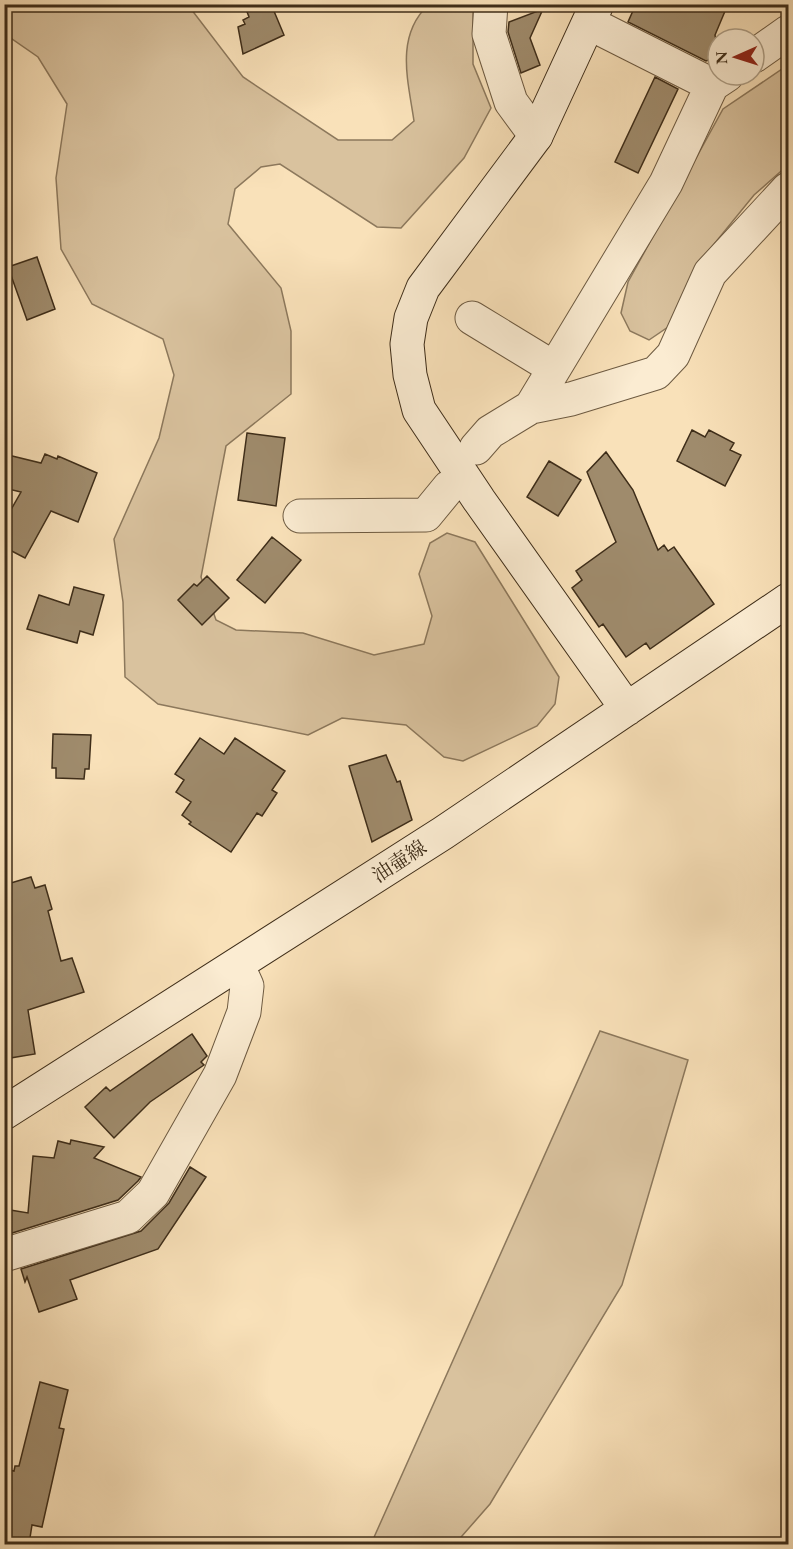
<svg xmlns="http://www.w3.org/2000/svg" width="793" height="1549" font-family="'EB Garamond','Noto Serif JP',serif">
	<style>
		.green { fill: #d9c29e; stroke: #8c785c; stroke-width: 1.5 }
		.building { fill: #9f8b6c; stroke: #3e2d19; stroke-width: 1.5 }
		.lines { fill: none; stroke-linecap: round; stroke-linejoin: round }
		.street-casing { stroke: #6d5a41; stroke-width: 35 }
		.secondary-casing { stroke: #3e2d19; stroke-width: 35 }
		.street { stroke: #fbecd2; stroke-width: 33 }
		.secondary { stroke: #fbecd2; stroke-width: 33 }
		.labels { text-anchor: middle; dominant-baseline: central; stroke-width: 4.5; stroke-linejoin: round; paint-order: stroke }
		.street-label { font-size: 20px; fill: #3e2d19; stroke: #fbecd2 }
	</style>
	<rect width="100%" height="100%" fill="#f9e1b9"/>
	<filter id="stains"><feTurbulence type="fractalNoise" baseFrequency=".00333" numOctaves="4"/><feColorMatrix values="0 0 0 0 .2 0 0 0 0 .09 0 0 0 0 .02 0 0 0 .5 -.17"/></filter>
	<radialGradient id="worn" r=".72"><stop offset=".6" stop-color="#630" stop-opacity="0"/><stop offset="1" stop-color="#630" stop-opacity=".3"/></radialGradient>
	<path class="green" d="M 4,5 L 188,5 L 243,77 L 338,140 L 392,140 L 414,121 C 408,80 395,37 428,5 L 473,5 L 473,64 L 491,108 L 464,158 L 401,228 L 377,227 L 280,164 L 261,167 L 235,189 L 228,224 L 281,288 L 291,331 L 291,394 L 226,446 L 201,577 L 216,620 L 236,630 L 303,633 L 374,655 L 424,644 L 432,616 L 419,574 L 430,543 L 447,533 L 475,542 L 559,677 L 555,704 L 537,726 L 463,761 L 444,757 L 406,725 L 342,718 L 308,735 L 158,704 L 125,677 L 123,602 L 114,539 L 159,438 L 174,375 L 163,339 L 92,304 L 61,249 L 56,178 L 67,104 L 38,57 L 5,34 Z
		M 788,65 L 788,165 L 754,195 L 697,265 L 668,327 L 649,340 L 630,331 L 621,313 L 628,282 L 723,109 Z
		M 600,1031 L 688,1060 L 622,1285 L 490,1504 L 455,1544 L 371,1544 Z"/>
	<path class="building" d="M 244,4 L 271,4 L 284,35 L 243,54 L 238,27 L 245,24 L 243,20 L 249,17 Z
		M 636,4 L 728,4 L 715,35 L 718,50 L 715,58 L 706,61 L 628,22 Z
		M 543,9 L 530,38 L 540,65 L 521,73 L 508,32 L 509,22 Z
		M 655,77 L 678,89 L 638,173 L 615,162 Z
		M 37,257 L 55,309 L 27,320 L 8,267 Z
		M 692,430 L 705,437 L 709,430 L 734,443 L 730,450 L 741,455 L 725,486 L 677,461 Z
		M 247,433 L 285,438 L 276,506 L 238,500 Z
		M 606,452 L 633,490 L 658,550 L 664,545 L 668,551 L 674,547 L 714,604 L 650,649 L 646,643 L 626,657 L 603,624 L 599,627 L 572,588 L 582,580 L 576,571 L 616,542 L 587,472 Z
		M 4,454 L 41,463 L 45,454 L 57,459 L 58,456 L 97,473 L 78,522 L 51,511 L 25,558 L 4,547 L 4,522 L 21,492 L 4,488 Z
		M 549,461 L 581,480 L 558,516 L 527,497 Z
		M 272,537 L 301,560 L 265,603 L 237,580 Z
		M 207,576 L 229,598 L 202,625 L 178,600 L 194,584 L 197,586 Z
		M 74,587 L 104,595 L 93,635 L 80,631 L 77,643 L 27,629 L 39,595 L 69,605 Z
		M 53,734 L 91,735 L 89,769 L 85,769 L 84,779 L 56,778 L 56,768 L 52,768 Z
		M 200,738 L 224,754 L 235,738 L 285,771 L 272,790 L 277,793 L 262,816 L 257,813 L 231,852 L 189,824 L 191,822 L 182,815 L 191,802 L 176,792 L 184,780 L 175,774 Z
		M 386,755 L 397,782 L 400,781 L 412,820 L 372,842 L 349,766 Z
		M 31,877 L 35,888 L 45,885 L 52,909 L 48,911 L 61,961 L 72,958 L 84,992 L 28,1010 L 35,1054 L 4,1059 L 4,956 L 9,956 L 4,942 L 4,885 Z
		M 192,1034 L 207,1056 L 201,1062 L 204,1065 L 150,1102 L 114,1138 L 85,1107 L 106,1087 L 110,1091 Z
		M 71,1140 L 104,1147 L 94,1158 L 141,1177 L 138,1181 L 118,1200 L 9,1234 L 4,1209 L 28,1213 L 33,1156 L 54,1158 L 58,1141 L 70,1144 Z
		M 190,1167 L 206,1177 L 158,1249 L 70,1280 L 77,1299 L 39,1312 L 27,1277 L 25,1282 L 21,1269 L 141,1231 L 169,1203 Z
		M 40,1382 L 68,1390 L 59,1428 L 64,1429 L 42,1527 L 32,1525 L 29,1544 L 4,1539 L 4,1469 L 14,1471 L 15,1466 L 19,1466 Z"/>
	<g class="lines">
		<defs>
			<path id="street" d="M 491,4 L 489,34 L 511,102 L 536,136
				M 589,23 L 712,85
				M 754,56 L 788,32
				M 472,318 L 554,368
				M 531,407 L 666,183 L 712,85 L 727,75
				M 476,448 L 490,432 L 531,407 L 571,399 L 656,373 L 673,355 L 710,273 L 788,189
				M 300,516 L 426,515 L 449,487
				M 4,1255 L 128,1217 L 153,1193 L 220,1075 L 244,1012 L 247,986 L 238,966"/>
			<path id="secondary" d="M 597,4 L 536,136 L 423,288 L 411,318 L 407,344 L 410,375 L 419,410 L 479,500 L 627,709
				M 4,1113 L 443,833 L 788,600"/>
		</defs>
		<use href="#street" class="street-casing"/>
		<use href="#secondary" class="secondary-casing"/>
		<use href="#street" class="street"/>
		<use href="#secondary" class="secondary"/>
	</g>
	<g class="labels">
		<g class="street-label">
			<text transform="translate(399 861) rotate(-33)">油壷線</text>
		</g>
	</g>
	<rect width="793" height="1549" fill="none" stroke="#f9e1b9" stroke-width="24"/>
	<rect x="6" y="6" width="781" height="1537" fill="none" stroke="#3e2d19" stroke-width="3"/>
	<rect x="12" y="12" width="769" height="1525" fill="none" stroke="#3e2d19" stroke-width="1.5"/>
	<g transform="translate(736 57) rotate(267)"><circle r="28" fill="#fbecd2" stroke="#afa088" stroke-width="1.5"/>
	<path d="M0-4.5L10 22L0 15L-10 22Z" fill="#8f2418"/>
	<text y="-9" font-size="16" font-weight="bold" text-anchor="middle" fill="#3e2d19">N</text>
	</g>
	<rect width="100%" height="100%" filter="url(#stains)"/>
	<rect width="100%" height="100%" fill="url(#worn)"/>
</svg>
